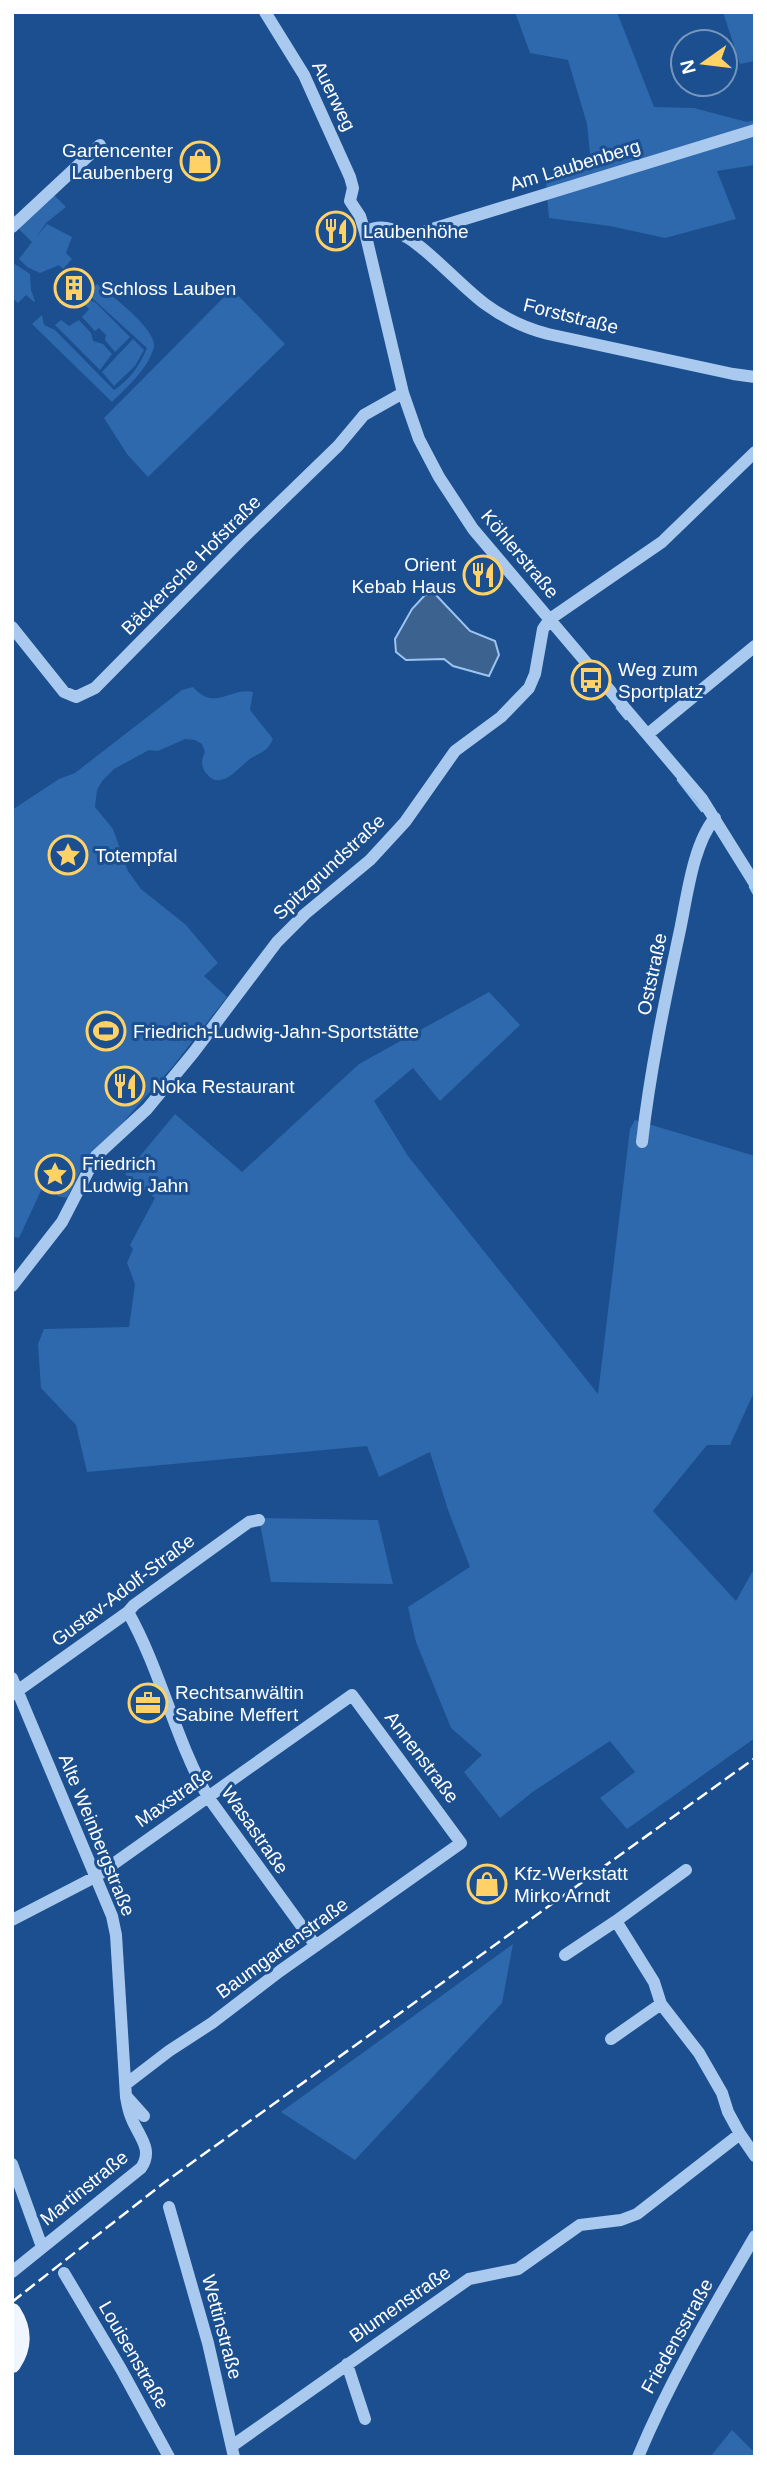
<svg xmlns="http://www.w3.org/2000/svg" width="767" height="2469" font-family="Arial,sans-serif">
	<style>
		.green { fill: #2e69ad }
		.water { fill: #3c6290; stroke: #9cc4f0; stroke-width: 2 }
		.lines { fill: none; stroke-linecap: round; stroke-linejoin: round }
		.stream { stroke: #9cc4f0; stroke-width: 2.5 }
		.minor { stroke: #a9c9ee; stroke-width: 12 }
		.major { stroke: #f0f6ff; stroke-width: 18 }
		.rail { stroke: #fff; stroke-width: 2.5; stroke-dasharray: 12 5; stroke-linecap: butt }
		.labels { text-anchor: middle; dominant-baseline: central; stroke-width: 6; stroke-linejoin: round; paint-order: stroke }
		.street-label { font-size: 19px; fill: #fff; stroke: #1b4f8f }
		.poi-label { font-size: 19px; fill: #fff; stroke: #1b4f8f; text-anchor: start }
	</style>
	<rect width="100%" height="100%" fill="#1b4f8f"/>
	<path class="green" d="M 515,12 L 617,12 L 654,107 L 694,108 L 747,122 L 755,120 L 755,165 L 717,171 L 736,219 L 665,238 L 610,226 L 549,218 L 546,183 L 591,163 L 587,124 L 568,60 L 530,53 Z
		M 723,12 L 755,12 L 755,61 L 740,64 Z
		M 52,193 L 66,207 L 46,223 L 35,239 L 47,224 L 72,237 L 66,253 L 72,259 L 63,269 L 59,265 L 40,273 L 27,267 L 19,259 L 32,242 L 17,227 Z
		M 15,264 L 30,274 L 31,290 L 35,301 L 34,302 L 26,295 L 18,303 L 15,300 L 12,302 L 12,267 Z
		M 83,284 L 89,291 L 97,284 C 110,294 156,329 154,346 C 150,367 126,388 112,402 L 32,324 L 42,315 L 44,325 L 55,330 L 114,390 C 130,380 140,365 147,348 L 92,298 L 90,292 L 83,302 L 79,300 L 80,298 L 75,292 Z
		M 232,289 L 285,344 L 148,477 L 127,454 L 104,418 Z
		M 90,300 L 96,303 L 130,337 L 115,352 L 105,340 L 106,335 L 99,328 L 95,331 L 82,317 L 89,309 L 85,305 Z
		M 61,320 L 69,326 L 79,320 L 91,333 L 93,341 L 103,344 L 112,354 L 100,370 L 55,325 Z
		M 133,339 L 144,350 L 135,366 L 114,386 L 102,372 Z
		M 193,687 C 215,712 230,687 253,692 L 250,710 L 273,739 C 268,750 263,752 253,757 C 240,764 222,794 206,773 C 201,767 201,760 205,752 L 202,744 L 195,740 L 185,739 L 158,751 L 149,750 L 114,769 L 102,781 L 97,790 L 95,807 L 113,829 L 128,871 L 141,889 L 186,925 L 218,963 L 204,976 L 227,997 L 173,1066 L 117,1129 L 88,1156 L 67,1198 L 57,1196 L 58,1191 L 44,1184 L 19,1238 L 15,1237 L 12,1240 L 12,810 L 59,779 L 75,773 L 182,690 Z
		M 489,992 L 520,1025 L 440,1101 L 413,1068 L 374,1101 L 408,1156 L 598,1394 L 630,1129 L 635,1120 L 755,1156 L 755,1390 L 730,1445 L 707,1445 L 653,1511 L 736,1601 L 755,1567 L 755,1738 L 627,1829 L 600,1798 L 635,1772 L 610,1741 L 534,1791 L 500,1818 L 464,1772 L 482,1755 L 451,1728 L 416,1642 L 408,1607 L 470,1567 L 448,1510 L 430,1452 L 379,1477 L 367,1446 L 87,1472 L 76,1425 L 41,1388 L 38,1344 L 44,1329 L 129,1327 L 135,1284 L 127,1263 L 133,1249 L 130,1245 L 155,1198 L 125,1174 L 175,1114 L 242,1172 L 359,1064 Z
		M 259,1518 L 378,1520 L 393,1584 L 271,1582 Z
		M 513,1944 L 502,2003 L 355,2160 L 281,2112 Z
		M 732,2430 L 755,2453 L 755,2457 L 710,2457 Z"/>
	<path class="water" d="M 435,594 L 470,631 L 495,641 L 499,655 L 489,676 L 453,666 L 444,659 L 406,660 L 396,652 L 395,639 L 412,609 L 425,595 Z"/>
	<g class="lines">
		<path class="stream" d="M 617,708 L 626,719
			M 678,780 L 702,811
			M 750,887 L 755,896"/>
		<path class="minor" d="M 265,12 L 304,75 L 350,177 L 353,188 L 350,201 L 360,216 L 365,232 L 403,393 L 419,439 L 439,477 L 473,529 L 702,799 L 755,884
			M 12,227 L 100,145
			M 365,232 C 374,227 382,226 391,229 C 419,238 459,285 485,304 C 504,318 525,328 548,334 L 733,374 L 755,377
			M 406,237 L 755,130
			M 12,627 L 64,692 L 76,697 L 95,688 L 240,541 L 338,446 L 364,415 L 403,393
			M 648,734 L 755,646
			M 642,1142 C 650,1071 665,1000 680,930 C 687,897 693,844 715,818
			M 12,1286 L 62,1222 L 96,1156 L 147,1109 L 194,1052 L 277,942 L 305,914 L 370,860 L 405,822 L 455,751 L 501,717 L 529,688 L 535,674 L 543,629 L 550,619 L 662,542 L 755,452
			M 128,1612 C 161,1671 175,1739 208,1797 L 316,1946
			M 12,1678 L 112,1916 L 116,1935 L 126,2097 C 127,2102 128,2109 130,2114 C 136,2134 155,2148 141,2168 L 12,2272
			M 13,1694 L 128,1612 L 134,1605 L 249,1522 L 259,1520
			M 12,1920 L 95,1877 L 352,1695 L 461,1843 L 280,1971 L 212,2023 L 169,2051 L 126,2084
			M 565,1955 L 616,1921
			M 661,2004 L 699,2053 L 722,2093 L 728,2112 L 740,2134 L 755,2156
			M 611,2039 L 661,2004 L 654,1982 L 616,1921 L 686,1870
			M 127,2097 L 144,2116
			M 12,2164 L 42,2247
			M 169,2207 L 208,2343 L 234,2457
			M 64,2273 L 121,2369 L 169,2457
			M 347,2364 L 365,2419
			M 232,2446 L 469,2279 L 518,2269 L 580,2225 L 621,2220 L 637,2214 L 740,2134
			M 638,2457 C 670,2380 713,2308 755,2236"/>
		<path class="major" d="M 12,2312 C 23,2329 24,2346 12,2364"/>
		<path class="rail" d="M 12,2302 L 165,2182 L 755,1758"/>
	</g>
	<defs>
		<symbol id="shop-ring" viewBox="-11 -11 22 22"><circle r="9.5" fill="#1b4f8f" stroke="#ffd166" stroke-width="1.5"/><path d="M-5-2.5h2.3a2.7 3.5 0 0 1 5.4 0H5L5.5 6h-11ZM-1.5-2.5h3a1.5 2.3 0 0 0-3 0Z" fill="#ffd166"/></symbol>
		<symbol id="restaurant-ring" viewBox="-11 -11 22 22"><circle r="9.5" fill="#1b4f8f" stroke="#ffd166" stroke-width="1.5"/><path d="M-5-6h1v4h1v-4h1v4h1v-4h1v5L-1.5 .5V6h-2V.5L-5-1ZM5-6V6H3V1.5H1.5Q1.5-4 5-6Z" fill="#ffd166"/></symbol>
		<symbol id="building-ring" viewBox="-11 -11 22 22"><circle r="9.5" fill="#1b4f8f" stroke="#ffd166" stroke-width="1.5"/><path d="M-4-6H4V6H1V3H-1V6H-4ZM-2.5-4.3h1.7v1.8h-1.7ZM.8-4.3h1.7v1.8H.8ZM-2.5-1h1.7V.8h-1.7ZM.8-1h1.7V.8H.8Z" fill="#ffd166"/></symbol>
		<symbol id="bus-ring" viewBox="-11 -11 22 22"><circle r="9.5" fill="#1b4f8f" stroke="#ffd166" stroke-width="1.5"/><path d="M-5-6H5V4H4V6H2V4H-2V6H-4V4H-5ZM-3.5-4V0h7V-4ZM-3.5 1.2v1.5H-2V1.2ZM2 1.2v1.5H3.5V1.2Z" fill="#ffd166"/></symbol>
		<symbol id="sight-ring" viewBox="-11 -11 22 22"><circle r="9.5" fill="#1b4f8f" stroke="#ffd166" stroke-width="1.5"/><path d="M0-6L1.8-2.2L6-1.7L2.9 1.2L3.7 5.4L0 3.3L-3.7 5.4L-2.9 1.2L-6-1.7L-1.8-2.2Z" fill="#ffd166"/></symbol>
		<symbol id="stadium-ring" viewBox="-11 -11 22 22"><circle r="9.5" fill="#1b4f8f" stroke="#ffd166" stroke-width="1.5"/><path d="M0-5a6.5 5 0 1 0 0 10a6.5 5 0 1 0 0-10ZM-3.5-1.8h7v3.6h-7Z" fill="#ffd166"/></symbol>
		<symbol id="office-ring" viewBox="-11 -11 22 22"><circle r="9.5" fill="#1b4f8f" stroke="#ffd166" stroke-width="1.5"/><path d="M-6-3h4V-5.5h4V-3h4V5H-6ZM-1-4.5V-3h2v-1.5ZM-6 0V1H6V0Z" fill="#ffd166"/></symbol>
	</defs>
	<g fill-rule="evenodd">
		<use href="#shop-ring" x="178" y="139" width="44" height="44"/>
		<use href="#restaurant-ring" x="314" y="209" width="44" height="44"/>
		<use href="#building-ring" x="52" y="266" width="44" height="44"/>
		<use href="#restaurant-ring" x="461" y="553" width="44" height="44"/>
		<use href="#bus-ring" x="569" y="658" width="44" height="44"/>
		<use href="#sight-ring" x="46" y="833" width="44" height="44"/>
		<use href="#stadium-ring" x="84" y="1009" width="44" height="44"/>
		<use href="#restaurant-ring" x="103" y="1064" width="44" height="44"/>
		<use href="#sight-ring" x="33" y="1152" width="44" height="44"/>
		<use href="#office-ring" x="126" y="1681" width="44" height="44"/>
		<use href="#shop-ring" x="465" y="1862" width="44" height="44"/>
	</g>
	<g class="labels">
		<g class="street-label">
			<text transform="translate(334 96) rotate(64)">Auerweg</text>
			<text transform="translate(575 165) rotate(-17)">Am Laubenberg</text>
			<text transform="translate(571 316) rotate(14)">Forststraße</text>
			<text transform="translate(520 554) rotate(50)">Köhlerstraße</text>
			<text transform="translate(191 565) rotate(-45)">Bäckersche Hofstraße</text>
			<text transform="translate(329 867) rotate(-43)">Spitzgrundstraße</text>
			<text transform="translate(652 974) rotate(-78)">Oststraße</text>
			<text transform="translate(123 1590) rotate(-37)">Gustav-Adolf-Straße</text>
			<text transform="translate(422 1757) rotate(53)">Annenstraße</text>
			<text transform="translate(174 1797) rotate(-35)">Maxstraße</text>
			<text transform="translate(255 1830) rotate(55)">Wasastraße</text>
			<text transform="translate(97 1835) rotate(68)">Alte Weinbergstraße</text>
			<text transform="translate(282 1948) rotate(-36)">Baumgartenstraße</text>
			<text transform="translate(84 2188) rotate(-39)">Martinstraße</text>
			<text transform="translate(400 2304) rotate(-35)">Blumenstraße</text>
			<text transform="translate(222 2327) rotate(75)">Wettinstraße</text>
			<text transform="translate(677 2336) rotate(-61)">Friedensstraße</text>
			<text transform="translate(134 2355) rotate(60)">Louisenstraße</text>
		</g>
		<g class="poi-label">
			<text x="173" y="150" text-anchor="end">Gartencenter<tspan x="173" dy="22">Laubenberg</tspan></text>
			<text x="363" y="231">Laubenhöhe</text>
			<text x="101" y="288">Schloss Lauben</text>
			<text x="456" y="564" text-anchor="end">Orient<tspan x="456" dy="22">Kebab Haus</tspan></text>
			<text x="618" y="669">Weg zum<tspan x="618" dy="22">Sportplatz</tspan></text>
			<text x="95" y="855">Totempfal</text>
			<text x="133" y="1031">Friedrich-Ludwig-Jahn-Sportstätte</text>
			<text x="152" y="1086">Noka Restaurant</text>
			<text x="82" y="1163">Friedrich<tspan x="82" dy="22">Ludwig Jahn</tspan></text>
			<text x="175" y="1692">Rechtsanwältin<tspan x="175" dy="22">Sabine Meffert</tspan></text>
			<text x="514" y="1873">Kfz-Werkstatt<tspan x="514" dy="22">Mirko Arndt</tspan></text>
		</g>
	</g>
	<rect width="767" height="2469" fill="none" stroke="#ffffff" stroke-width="28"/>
	<g transform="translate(704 63) rotate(256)"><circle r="33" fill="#1b4f8f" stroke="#7695bc" stroke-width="2"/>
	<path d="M0-5L12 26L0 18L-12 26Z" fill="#ffd166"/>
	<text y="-10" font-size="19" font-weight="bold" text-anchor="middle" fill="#ffffff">N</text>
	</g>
</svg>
